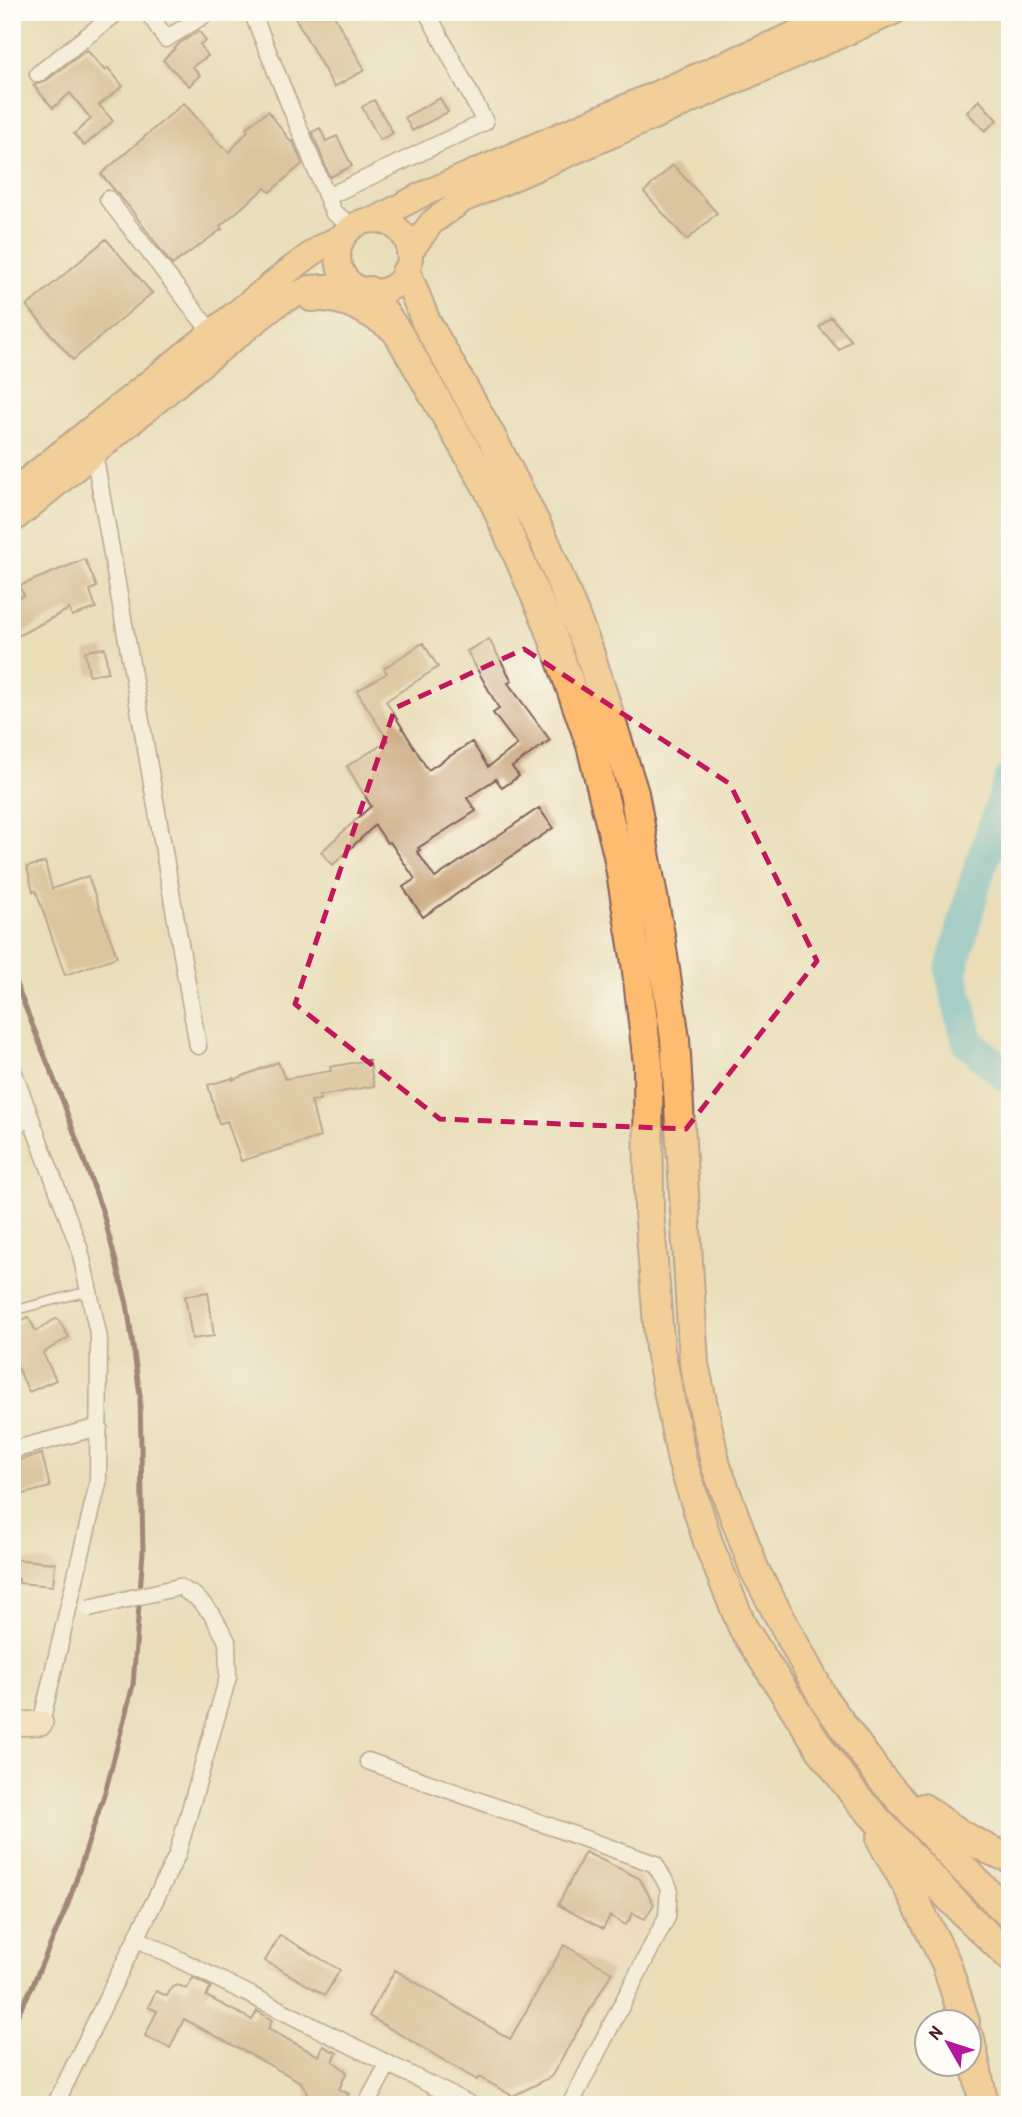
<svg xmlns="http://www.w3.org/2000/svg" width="1022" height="2117" font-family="'Patrick Hand',sans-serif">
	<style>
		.built { fill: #f3d4bf }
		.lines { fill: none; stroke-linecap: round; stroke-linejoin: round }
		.river { stroke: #56b9d4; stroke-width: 33 }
		.building { fill: #caa67c }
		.lane-casing { stroke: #82625d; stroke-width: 11 }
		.street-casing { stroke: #82625d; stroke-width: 19 }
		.secondary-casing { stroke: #82625d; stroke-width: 26 }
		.primary-casing { stroke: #82625d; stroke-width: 28 }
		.highway-casing { stroke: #82625d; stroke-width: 32 }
		.lane { stroke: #fff; stroke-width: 8 }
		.street { stroke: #fff; stroke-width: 16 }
		.secondary { stroke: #fee4c6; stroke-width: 23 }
		.primary { stroke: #fdbc70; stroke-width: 24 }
		.highway { stroke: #fdbc70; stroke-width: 28 }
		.rail { stroke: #4a1f2b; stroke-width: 5 }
		.street-bridge-casing { stroke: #82625d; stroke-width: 19; stroke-linecap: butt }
		.street-bridge { stroke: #fff; stroke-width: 16 }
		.marked { fill: none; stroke: #c2185b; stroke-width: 5; stroke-dasharray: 14 9; stroke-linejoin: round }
	</style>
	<rect width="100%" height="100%" fill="#fdfcf7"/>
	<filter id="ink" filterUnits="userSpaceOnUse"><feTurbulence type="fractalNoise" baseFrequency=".0143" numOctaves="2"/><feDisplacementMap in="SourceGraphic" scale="14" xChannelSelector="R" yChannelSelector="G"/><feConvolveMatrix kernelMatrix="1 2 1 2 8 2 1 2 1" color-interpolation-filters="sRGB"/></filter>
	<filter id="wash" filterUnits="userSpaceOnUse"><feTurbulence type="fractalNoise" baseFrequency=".00686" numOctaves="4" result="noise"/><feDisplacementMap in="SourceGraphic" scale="28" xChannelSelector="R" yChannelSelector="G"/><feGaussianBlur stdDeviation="1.57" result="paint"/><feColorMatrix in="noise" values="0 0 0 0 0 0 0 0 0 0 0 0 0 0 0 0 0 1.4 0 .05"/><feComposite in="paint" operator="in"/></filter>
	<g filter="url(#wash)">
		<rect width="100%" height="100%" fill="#eadeb9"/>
		<path class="built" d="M 356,1768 L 647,1875 L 652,1914 L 555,2081 L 513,2096 L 337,1995 L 331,2004 L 259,1965 Z"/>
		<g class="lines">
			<path class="river" d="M 1010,780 L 977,876 L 951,971 L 968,1042 L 1010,1079"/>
		</g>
		<g id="blocks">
			<path class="building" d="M 292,12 L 332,12 L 365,70 L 334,87 Z
				M 199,31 L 206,41 L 200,44 L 208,56 L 192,67 L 200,75 L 189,86 L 163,60 L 180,43 Z
				M 87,50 L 105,71 L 108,68 L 123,86 L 99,105 L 113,121 L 84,146 L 74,134 L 91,119 L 70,93 L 53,108 L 33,85 L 44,82 Z
				M 440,98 L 448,112 L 412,131 L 405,117 Z
				M 374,100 L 393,133 L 380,140 L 362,107 Z
				M 979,100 L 997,120 L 985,131 L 967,112 Z
				M 184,103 L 222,147 L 223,146 L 229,153 L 248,131 L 246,128 L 268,111 L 291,142 L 293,141 L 302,164 L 270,192 L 265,188 L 220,226 L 222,229 L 172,265 L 130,208 L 101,174 Z
				M 320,128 L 326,141 L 337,136 L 352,166 L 330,177 L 312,132 Z
				M 673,165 L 717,213 L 687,240 L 644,192 Z
				M 106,239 L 152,293 L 73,360 L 27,306 Z
				M 831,317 L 851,340 L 839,350 L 819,327 Z
				M 85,559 L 97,587 L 90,590 L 96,608 L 72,616 L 69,609 L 12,639 L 12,601 L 24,595 L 19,586 Z
				M 489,639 L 512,681 L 508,683 L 550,740 L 512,767 L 519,776 L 502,788 L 496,779 L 467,798 L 476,811 L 418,848 L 420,850 L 417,851 L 435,878 L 539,808 L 553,828 L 423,917 L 403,887 L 415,879 L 390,842 L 387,843 L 375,825 L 333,865 L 321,852 L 371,806 L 347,766 L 388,741 L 357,691 L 387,673 L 384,668 L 423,643 L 438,667 L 386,701 L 428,770 L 472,742 L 488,767 L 517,745 L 493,713 L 499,709 L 467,651 Z
				M 105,648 L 108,672 L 89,675 L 85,651 Z
				M 45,862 L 52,889 L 88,876 L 117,957 L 65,975 L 36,891 L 33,892 L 27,867 Z
				M 369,1060 L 374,1086 L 319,1096 L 320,1100 L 311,1101 L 320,1137 L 241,1161 L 227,1121 L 219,1124 L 208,1085 L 233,1078 L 233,1080 L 278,1062 L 285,1079 L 331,1071 L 330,1067 Z
				M 208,1292 L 214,1336 L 192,1339 L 185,1296 Z
				M 28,1317 L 36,1331 L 57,1318 L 69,1337 L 43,1353 L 56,1380 L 29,1392 L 18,1368 L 12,1372 L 12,1327 Z
				M 42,1454 L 50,1487 L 12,1497 L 12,1462 Z
				M 12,1559 L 55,1563 L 53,1586 L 19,1583 L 19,1579 L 12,1580 Z
				M 585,1852 L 639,1878 L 654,1904 L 645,1919 L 633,1913 L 626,1925 L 610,1916 L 603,1929 L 558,1905 Z
				M 280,1935 L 340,1970 L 325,1995 L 265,1961 Z
				M 564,1945 L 612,1972 L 551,2077 L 513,2096 L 479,2077 L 477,2080 L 369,2016 L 395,1970 L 510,2039 Z
				M 193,1978 L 211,1987 L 206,1996 L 252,2020 L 257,2011 L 272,2020 L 268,2029 L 319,2056 L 323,2046 L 337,2053 L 333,2061 L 347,2072 L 339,2089 L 349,2094 L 343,2105 L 301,2105 L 307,2093 L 301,2082 L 184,2019 L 170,2048 L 145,2036 L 157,2011 L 148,2007 L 156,1991 L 167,1996 L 172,1987 L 178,1985 L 187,1989 Z"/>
		</g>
	</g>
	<g filter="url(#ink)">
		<use href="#blocks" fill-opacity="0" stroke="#82625d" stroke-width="2"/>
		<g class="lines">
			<defs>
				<path id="lane" d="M 12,1134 L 31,1120
					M 12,1311 L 89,1291"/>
				<path id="street" d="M 148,12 L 166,39 L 209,12
					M 252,12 L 333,212 L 353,227
					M 38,74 L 118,12
					M 327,197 L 485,122 L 427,12
					M 108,199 L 211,332
					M 94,452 L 198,1046
					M 12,1068 L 80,1250 L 99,1338 L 98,1483 L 41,1723
					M 12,1450 L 99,1427
					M 368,1761 L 655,1864 L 669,1888 L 667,1917 L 570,2105
					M 138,1939 L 471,2105
					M 55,2105 L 177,1855 L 228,1677 L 227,1641 L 212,1614 L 196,1597 L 179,1587
					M 366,2105 L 388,2064"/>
				<path id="secondary" d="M 12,1724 L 41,1723"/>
				<path id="primary" d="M 374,220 L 421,195 L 846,12
					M338 256a36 36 0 1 1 72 0a36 36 0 1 1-72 0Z
					M 409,253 L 432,222 L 463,200 L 894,12
					M 311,299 C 344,297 367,312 393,330
					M 12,492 L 291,269 L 321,247 L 345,235
					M 12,521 L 193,371 L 279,303 L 310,288 L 352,285"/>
				<path id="highway" d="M 406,272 L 426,322 L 492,438 L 545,542 L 589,651 L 634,793 L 660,935 L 675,1039 L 694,1364 L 716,1466 L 755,1571 L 825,1701 L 881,1778 L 959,1864 L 1010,1915
					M 369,291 L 399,335 L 489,490 L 548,624 L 591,745 L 618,855 L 636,963 L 648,1064 L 649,1210 L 660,1350 L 682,1461 L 710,1548 L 743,1628 L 822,1751 L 857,1798 L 964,1913 L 1010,1957
					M 923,1808 C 949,1827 979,1848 1010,1858
					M 881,1840 L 913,1896 L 946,1963 L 965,2022
					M 970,2039 L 984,2105"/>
			</defs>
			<use href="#lane" class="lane-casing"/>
			<use href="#street" class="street-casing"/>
			<use href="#secondary" class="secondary-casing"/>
			<use href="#primary" class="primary-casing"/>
			<use href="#highway" class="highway-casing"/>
			<use href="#lane" class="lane"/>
			<use href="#street" class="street"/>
			<use href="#secondary" class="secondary"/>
			<use href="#primary" class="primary"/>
			<use href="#highway" class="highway"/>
			<path class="rail" d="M 12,974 L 62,1099 L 103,1213 L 127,1304 L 140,1395 L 143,1552 L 133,1685 L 106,1789 L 68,1904 L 30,1991 L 12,2025"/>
			<defs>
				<path id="street-bridge" d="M 89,1608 L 179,1587"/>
			</defs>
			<use href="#street-bridge" class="street-bridge-casing"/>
			<use href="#street-bridge" class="street-bridge"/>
		</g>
	</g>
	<path d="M0 0H1022V2117H0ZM 524,649 L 730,784 L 817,961 L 686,1129 L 440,1119 L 295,1004 L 395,708 Z" fill="#eadeb9" fill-opacity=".55" fill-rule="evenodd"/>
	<path class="marked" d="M 524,649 L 730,784 L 817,961 L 686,1129 L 440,1119 L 295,1004 L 395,708 Z"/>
	<rect width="1022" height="2117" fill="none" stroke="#fdfcf7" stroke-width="42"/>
	<g transform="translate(948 2043) rotate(309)"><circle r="33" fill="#fdfcf7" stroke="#b5a4a5" stroke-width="2"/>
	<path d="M0-5L12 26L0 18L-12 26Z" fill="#b5179e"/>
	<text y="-10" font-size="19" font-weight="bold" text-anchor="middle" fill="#4a1f2b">N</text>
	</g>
</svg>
